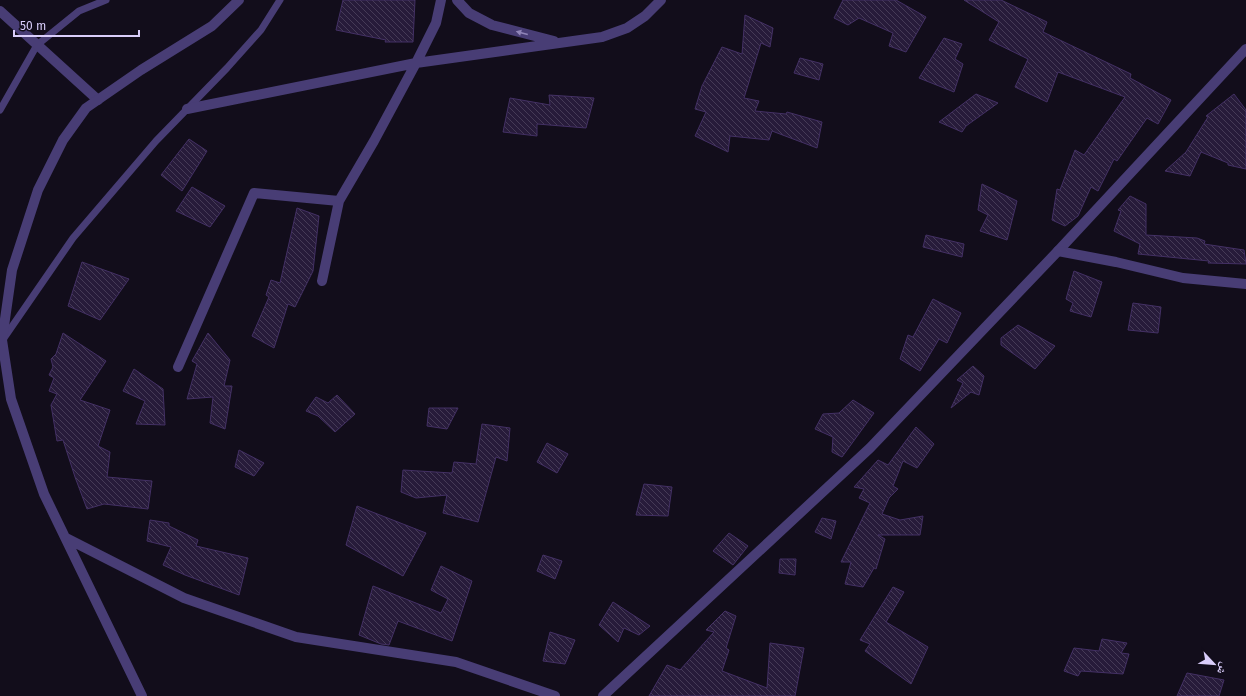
<svg xmlns="http://www.w3.org/2000/svg" width="1246" height="696" font-family="'Fira Sans','Noto Naskh Arabic',sans-serif">
	<style>
		.building { fill: url(#building-back-hatch); stroke: #433064 }
		.lines { fill: none; stroke-linecap: round; stroke-linejoin: round }
		.service { stroke: #483d75; stroke-width: 7 }
		.minor { stroke: #483d75; stroke-width: 10 }
		.tertiary { stroke: #483d75; stroke-width: 10 }
		.oneway { fill: #9085b8 }
	</style>
	<defs>
		<pattern id="building-back-hatch" width="6" height="6" patternUnits="userSpaceOnUse"><rect width="6" height="6" fill="#271b3a"/><path d="M-1 5l2 2M0 0l6 6M5-1l2 2" fill="none" stroke="#463b57"/></pattern>
	</defs>
	<rect width="100%" height="100%" fill="#120d1b"/>
	<path class="building" d="M 343,0 L 415,0 L 413,42 L 385,42 L 386,40 L 336,30 Z
		M 843,0 L 896,0 L 926,17 L 906,52 L 889,46 L 893,33 L 859,18 L 848,25 L 834,18 Z
		M 964,0 L 1001,0 L 1047,22 L 1043,32 L 1131,74 L 1130,78 L 1171,100 L 1158,124 L 1147,118 L 1117,161 L 1114,159 L 1098,191 L 1091,187 L 1078,216 L 1065,226 L 1052,220 L 1057,189 L 1060,190 L 1075,150 L 1084,155 L 1125,97 L 1058,72 L 1047,102 L 1015,87 L 1028,59 L 989,40 L 999,22 Z
		M 745,15 L 773,28 L 770,47 L 761,43 L 744,98 L 759,101 L 755,111 L 786,114 L 787,112 L 822,122 L 817,148 L 772,131 L 769,140 L 730,136 L 728,152 L 695,136 L 706,112 L 695,109 L 702,86 L 722,47 L 742,54 Z
		M 944,38 L 962,44 L 955,59 L 963,64 L 954,92 L 919,78 Z
		M 800,58 L 823,64 L 819,80 L 794,73 Z
		M 976,94 L 998,103 L 966,126 L 962,132 L 939,122 Z
		M 1234,94 L 1246,110 L 1246,169 L 1228,165 L 1228,163 L 1201,152 L 1190,176 L 1165,171 L 1186,152 L 1208,117 L 1206,116 Z
		M 549,95 L 594,98 L 586,128 L 537,124 L 537,136 L 503,132 L 510,98 L 550,105 Z
		M 189,139 L 207,151 L 182,191 L 161,175 Z
		M 982,184 L 1017,201 L 1007,240 L 980,231 L 988,215 L 978,210 Z
		M 192,187 L 225,206 L 210,227 L 176,211 Z
		M 1130,196 L 1146,204 L 1146,235 L 1197,238 L 1205,241 L 1204,244 L 1244,250 L 1246,264 L 1208,263 L 1209,261 L 1138,254 L 1140,244 L 1114,231 L 1121,211 L 1118,210 Z
		M 297,208 L 319,216 L 313,271 L 295,307 L 288,304 L 274,348 L 252,336 L 269,297 L 266,295 L 271,280 L 280,283 Z
		M 926,235 L 964,244 L 962,257 L 923,247 Z
		M 82,262 L 129,279 L 100,320 L 68,306 Z
		M 1074,271 L 1102,282 L 1091,317 L 1070,311 L 1073,303 L 1066,299 Z
		M 933,299 L 961,313 L 947,343 L 939,339 L 920,371 L 900,359 L 908,335 L 913,337 Z
		M 1133,303 L 1161,307 L 1158,333 L 1128,330 Z
		M 1018,325 L 1055,346 L 1035,369 L 1001,345 L 1001,338 Z
		M 63,333 L 106,361 L 80,400 L 110,410 L 98,446 L 110,452 L 107,477 L 152,481 L 148,509 L 104,504 L 87,509 L 75,477 L 63,440 L 57,441 L 51,405 L 57,394 L 49,391 L 54,378 L 49,375 L 53,367 L 51,359 L 56,354 Z
		M 208,333 L 230,360 L 224,386 L 232,386 L 225,429 L 210,423 L 213,397 L 187,399 L 197,364 L 192,361 Z
		M 973,366 L 984,376 L 979,395 L 971,392 L 951,408 L 963,383 L 957,380 Z
		M 134,369 L 163,389 L 165,425 L 136,424 L 145,401 L 123,391 Z
		M 337,395 L 355,414 L 335,432 L 318,416 L 306,411 L 316,397 L 328,403 Z
		M 853,400 L 874,413 L 842,457 L 832,452 L 833,437 L 815,429 L 823,414 L 839,413 Z
		M 429,408 L 458,408 L 447,429 L 427,426 Z
		M 482,424 L 510,428 L 507,461 L 496,457 L 478,522 L 443,513 L 447,495 L 416,498 L 401,492 L 403,470 L 452,473 L 454,462 L 476,464 Z
		M 916,427 L 934,444 L 917,468 L 903,461 L 893,486 L 898,489 L 889,498 L 882,514 L 900,520 L 923,516 L 920,535 L 878,535 L 885,539 L 876,569 L 874,568 L 863,587 L 845,584 L 851,562 L 841,562 L 870,503 L 859,498 L 864,489 L 854,487 L 878,460 L 888,465 Z
		M 547,443 L 568,454 L 557,473 L 537,462 Z
		M 239,450 L 264,463 L 254,476 L 235,467 Z
		M 644,484 L 672,487 L 668,516 L 636,515 Z
		M 357,506 L 426,533 L 403,576 L 346,545 Z
		M 822,518 L 836,521 L 831,539 L 815,532 Z
		M 150,520 L 169,523 L 169,526 L 198,540 L 196,546 L 248,558 L 239,595 L 185,575 L 163,565 L 171,547 L 147,541 Z
		M 729,533 L 748,546 L 733,565 L 713,551 Z
		M 543,555 L 562,561 L 555,579 L 537,571 Z
		M 780,559 L 796,559 L 795,575 L 779,573 Z
		M 441,566 L 472,581 L 452,641 L 398,621 L 389,645 L 381,644 L 359,635 L 373,586 L 441,613 L 448,599 L 431,590 Z
		M 893,587 L 904,592 L 886,622 L 928,647 L 911,684 L 865,651 L 870,644 L 860,640 Z
		M 613,602 L 650,626 L 639,635 L 624,628 L 618,642 L 599,625 Z
		M 725,611 L 736,616 L 726,648 L 729,650 L 722,671 L 767,688 L 770,643 L 804,648 L 795,696 L 649,696 L 667,665 L 680,670 L 714,632 L 706,630 Z
		M 550,632 L 575,640 L 565,664 L 543,661 Z
		M 1102,639 L 1127,643 L 1121,653 L 1129,654 L 1123,674 L 1081,671 L 1078,676 L 1064,671 L 1074,648 L 1099,651 Z
		M 1187,673 L 1224,680 L 1219,696 L 1177,696 Z"/>
	<g class="lines">
		<path class="service" d="M 0,110 L 37,45 L 79,11 L 106,0
			M 4,338 L 73,238 L 156,141 L 227,68 L 261,30 L 280,0"/>
		<path class="minor" d="M 457,0 L 469,13 L 492,25 L 554,41
			M 0,11 L 98,100
			M 187,109 L 416,63 L 602,37 L 627,28 L 645,16 L 661,0
			M 322,281 L 339,201 L 374,141 L 416,63 L 436,23 L 441,0
			M 178,367 L 254,193 L 339,201
			M 603,696 L 870,448 L 1058,251 L 1246,49"/>
		<path class="tertiary" d="M 1058,251 L 1116,262 L 1183,278 L 1246,284
			M 66,538 L 184,598 L 296,637 L 456,662 L 555,696
			M 142,696 L 44,494 L 11,399 L 2,340 L 12,270 L 38,190 L 63,140 L 86,108 L 141,70 L 212,26 L 239,0"/>
	</g>
	<defs><path id="oneway-solid" d="M-6-.8H1V-3.2L6.5 0L1 3.2V.8H-6Z"/></defs>
	<use class="oneway" href="#oneway-solid" transform="translate(522 33) rotate(-165)"/>
	<g transform="translate(1214 664) rotate(116)" stroke="#120d1b" stroke-width="3" paint-order="stroke">
	<path d="M0-3L7 15L0 10L-7 15Z" fill="#d9cdfa"/>
	<text y="-6" font-size="11" font-weight="bold" text-anchor="middle" fill="#d9cdfa">ش</text>
	</g>
	<path d="M14 30v6h125v-6" fill="none" stroke="#d9cdfa" stroke-width="2"/>
	<text x="20" y="30" font-size="12" fill="#d9cdfa" stroke="#120d1b" stroke-width="3" paint-order="stroke">50 m</text>
</svg>
